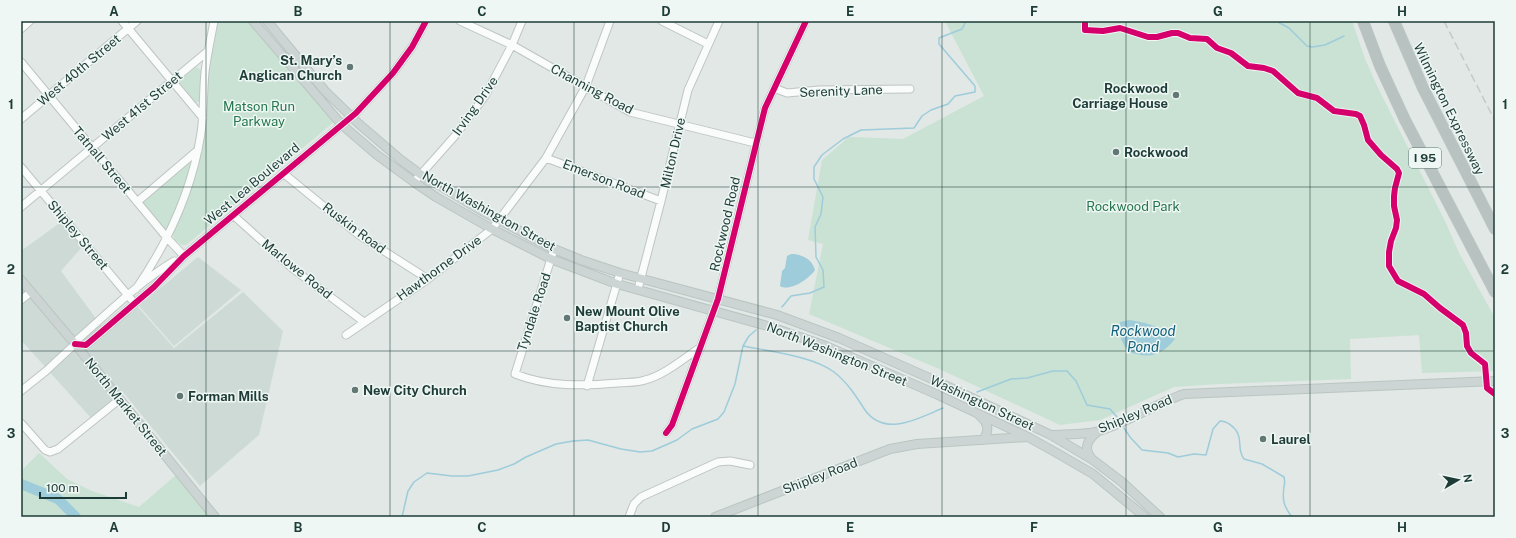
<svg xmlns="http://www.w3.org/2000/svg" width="1516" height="538" font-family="'Public Sans',sans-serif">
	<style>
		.built { fill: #cedad6 }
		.green { fill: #c9e2d3 }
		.water { fill: #9eccda }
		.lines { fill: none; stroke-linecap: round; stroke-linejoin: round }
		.stream { stroke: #9eccda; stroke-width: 1.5 }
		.river { stroke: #9eccda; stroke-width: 10 }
		.minor-casing { stroke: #bec5c2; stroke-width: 9 }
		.major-casing { stroke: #bbc5c2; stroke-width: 10 }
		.highway-casing { stroke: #bbc5c2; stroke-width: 12 }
		.minor { stroke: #fafcfb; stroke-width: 7 }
		.major { stroke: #ccd5d3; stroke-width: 8 }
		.highway { stroke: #b8c2c0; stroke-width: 10 }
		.rail { stroke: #c5cac9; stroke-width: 1.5; stroke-dasharray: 8 4; stroke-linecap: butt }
		.cycleway-casing { stroke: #eff7f4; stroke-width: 8 }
		.cycleway { stroke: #d6006c; stroke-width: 6 }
		.grid { fill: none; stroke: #1e3c37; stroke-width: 1; stroke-opacity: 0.55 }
		.poi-dot { fill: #627874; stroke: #eff7f4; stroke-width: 1.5 }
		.labels { text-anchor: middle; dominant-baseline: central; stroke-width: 3; stroke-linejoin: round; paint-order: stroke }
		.shield { fill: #eff7f4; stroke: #5d7470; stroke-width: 1 }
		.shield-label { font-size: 12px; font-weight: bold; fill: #1e3c37 }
		.poi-label { font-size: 13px; font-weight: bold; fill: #1e3c37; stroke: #eff7f4; text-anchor: start }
		.street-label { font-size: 13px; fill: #1e3c37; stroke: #eff7f4 }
		.park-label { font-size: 13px; fill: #25764c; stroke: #eff7f4 }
		.water-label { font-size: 14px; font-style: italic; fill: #14607c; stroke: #eff7f4 }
		.neatline { fill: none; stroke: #1e3c37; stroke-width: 1.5 }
		.grid-label { font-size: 13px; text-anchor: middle; font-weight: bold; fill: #1e3c37 }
	</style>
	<rect width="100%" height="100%" fill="#e1e8e5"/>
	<path class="built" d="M 61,222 L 82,247 L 61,271 L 106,332 L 137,306 L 174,348 L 243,292 L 283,331 L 259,435 L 200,486 L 122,391 L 91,418 L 21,340 L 21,251 Z
		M 198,257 L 241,290 L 174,346 L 139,306 Z"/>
	<path class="green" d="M 216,21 L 251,21 L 335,121 L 186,245 L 182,245 L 174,240 L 173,233 L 182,213 L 207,88 L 211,46 Z
		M 945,21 L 1352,21 L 1365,59 L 1378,88 L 1445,221 L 1459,253 L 1495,318 L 1495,371 L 1422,373 L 1419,335 L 1350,339 L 1351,379 L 1219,384 L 1174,387 L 1100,420 L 1060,425 L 937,368 L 809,314 L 823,244 L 808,240 L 822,160 L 849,137 L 903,139 L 984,96 Z
		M 196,67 L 201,70 L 202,73 L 200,101 L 196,103 L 179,82 Z
		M 184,164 L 191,164 L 186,183 L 169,227 L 167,229 L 164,229 L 143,202 Z
		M 39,453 L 67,479 L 92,491 L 139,507 L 176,475 L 210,517 L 21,517 L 21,471 Z"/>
	<path class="water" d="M 791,254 C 802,254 812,259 815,270 C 809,279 790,292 780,286 L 782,271 L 785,268 L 787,256 Z
		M 1129,320 C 1149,323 1159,326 1175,339 C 1160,357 1148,359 1127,351 L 1121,339 L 1120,322 Z"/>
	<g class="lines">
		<path class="stream" d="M 1218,21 L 1219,21
			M 1276,21 L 1289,28 L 1307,46 L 1312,47 L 1325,45 L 1344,36
			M 782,307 L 791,296 L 810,293 L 824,287 L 823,270 L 816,257 L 815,227 L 821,214 L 823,197 L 814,179 L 814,167 L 822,155 L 843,139 L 861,130 L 914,128 L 922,116 L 931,110 L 948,104 L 955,96 L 975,92 L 975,86 L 939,44 L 939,38 L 962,29 L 966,21
			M 743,346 L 749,336 L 756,330
			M 977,392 L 1011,379 L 1027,378 L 1053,371 L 1067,371 L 1076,381 L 1087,405 L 1110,409 L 1117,417
			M 1124,428 L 1130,437 L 1142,450 L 1168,453 L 1178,457 L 1194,454 L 1206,455 L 1213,429 L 1220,421 C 1227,421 1235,427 1238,434 C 1242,443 1237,449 1244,459 L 1262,464 L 1284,477 C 1285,481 1285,483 1284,487 C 1282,500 1284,507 1292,517
			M 402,517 L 408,491 L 414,482 L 427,473 L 452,476 L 468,476 L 498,470 L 514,464 L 526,457 L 556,444 L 573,441 L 588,440 L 621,449 L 640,452 L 652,451 L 677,440 L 692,429 L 718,419 L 724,412 L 735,384 L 743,346 C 768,351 813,356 834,372 C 847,382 856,396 865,410 C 885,438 919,418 943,408"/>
		<path class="river" d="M 21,484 L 58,499 L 76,517"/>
		<defs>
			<path id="minor" d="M 122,21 L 203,118
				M 460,21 L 512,45 L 630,112 L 755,143
				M 662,21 L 708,44
				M 21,29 L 30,21
				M 21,62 L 168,239 L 184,256
				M 774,88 L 787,93 L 819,90 L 910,89
				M 21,119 L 137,21
				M 546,158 L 661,201
				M 21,167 L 131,299
				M 283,173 L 359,235 L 428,279
				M 414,182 L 454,137 L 485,96 L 512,45 L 522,21
				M 137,202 L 198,150
				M 21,207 L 208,51
				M 233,215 L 292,268 L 364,322
				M 554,249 L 515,374 C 548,387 583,386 618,383 C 627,382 637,383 645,380 C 665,375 684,358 701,347
				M 136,289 C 169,241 192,191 201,133 C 204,113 203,92 205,72 C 207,55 211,38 214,21
				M 638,289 L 661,201 L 688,90 L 719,21
				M 21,300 L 31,292
				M 346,335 L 428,279 L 492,229 L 546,158 L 586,86 L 610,21
				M 75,344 L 86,345 L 154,287 L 184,256 L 356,113 L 393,73 L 412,47 L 426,21
				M 587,386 L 620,273
				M 21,391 L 46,371 L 75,344 L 77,340 C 108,313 139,282 174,261
				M 21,423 L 45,450 L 50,452 L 58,449 L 120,399
				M 666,433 L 672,425 L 718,299 L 765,108 L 806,21
				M 629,517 L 634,504 L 641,497 L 718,462 L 730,461 L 750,465"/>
			<path id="major" d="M 253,21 L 341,124 L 377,155 L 414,182 L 436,197 L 492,229 L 551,259 L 617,284 L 771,327 L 826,346 L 936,394 L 1028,437 L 1055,452 L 1093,474 L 1145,517
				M 267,21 L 325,91 L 359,124 L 401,160 L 420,174 L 482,211 L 554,249 L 581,260 L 620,273 L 777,315 L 839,338 L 934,380 L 1051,435 L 1093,460 L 1122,482 L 1160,517
				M 21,280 L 75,344 L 215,517
				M 979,415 C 988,422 990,430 983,440
				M 1051,435 C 1065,434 1086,435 1099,431 C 1129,422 1155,404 1184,394 L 1495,381
				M 1092,459 C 1083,449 1087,440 1097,432
				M 715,517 L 890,449 L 917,444 L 1027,437"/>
			<path id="highway" d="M 1363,21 L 1380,66 L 1405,120 L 1495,292
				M 1394,21 L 1423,88 L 1495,229"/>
		</defs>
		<use href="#minor" class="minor-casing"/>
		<use href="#major" class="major-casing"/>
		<use href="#highway" class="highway-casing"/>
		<use href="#minor" class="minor"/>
		<use href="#major" class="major"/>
		<use href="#highway" class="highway"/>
		<path class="rail" d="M 1444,21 L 1495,121"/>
		<defs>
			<path id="cycleway" d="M 1085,21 L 1085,30 L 1103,31 L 1120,28 L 1148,37 L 1157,37 L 1172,33 L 1178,33 L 1190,38 L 1207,39 L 1217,48 L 1231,53 L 1248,66 L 1264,68 L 1273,71 L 1298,93 L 1317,98 L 1334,111 L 1356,114 L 1360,116 L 1364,125 L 1368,140 L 1381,155 L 1397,169 L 1399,173 L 1395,188 L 1394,196 L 1394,206 L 1397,220 L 1396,228 L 1391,241 L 1389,252 L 1389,266 L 1398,281 L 1424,294 L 1440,308 L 1463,325 L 1466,333 L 1467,346 L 1471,353 L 1485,364 L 1487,388 L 1495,394
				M 75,344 L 86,345 L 154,287 L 184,256 L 356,113 L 393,73 L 412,47 L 426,21
				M 666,433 L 672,425 L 718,299 L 765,108 L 806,21"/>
		</defs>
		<use href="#cycleway" class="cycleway-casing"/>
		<use href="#cycleway" class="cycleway"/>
	</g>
	<path class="grid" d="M 206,21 L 206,517M 390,21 L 390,517M 574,21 L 574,517M 758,21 L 758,517M 942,21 L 942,517M 1126,21 L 1126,517M 1310,21 L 1310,517M 21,187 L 1495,187M 21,351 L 1495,351"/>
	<g class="poi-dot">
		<circle cx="350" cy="67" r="4"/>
		<circle cx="1176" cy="95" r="4"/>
		<circle cx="1116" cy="152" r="4"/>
		<circle cx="567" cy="318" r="4"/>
		<circle cx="355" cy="390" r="4"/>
		<circle cx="180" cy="396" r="4"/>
		<circle cx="1263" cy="439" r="4"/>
	</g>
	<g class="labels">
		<rect class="shield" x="1409" y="148" width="32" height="20" rx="3"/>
		<g class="shield-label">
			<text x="1425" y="158">I 95</text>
		</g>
		<g class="poi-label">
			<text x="342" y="60" text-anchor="end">St. Mary’s<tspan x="342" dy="15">Anglican Church</tspan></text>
			<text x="1168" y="88" text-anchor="end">Rockwood<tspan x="1168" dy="15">Carriage House</tspan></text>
			<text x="1124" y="152">Rockwood</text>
			<text x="575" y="311">New Mount Olive<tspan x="575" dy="15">Baptist Church</tspan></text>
			<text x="363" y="390">New City Church</text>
			<text x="188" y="396">Forman Mills</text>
			<text x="1271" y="439">Laurel</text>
		</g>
		<g class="street-label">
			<text transform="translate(79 70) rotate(-40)">West 40th Street</text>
			<text transform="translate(592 89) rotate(28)">Channing Road</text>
			<text transform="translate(841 91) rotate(-2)">Serenity Lane</text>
			<text transform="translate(142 106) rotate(-40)">West 41st Street</text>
			<text transform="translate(475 106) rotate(-55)">Irving Drive</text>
			<text transform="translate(1449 109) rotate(64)">Wilmington Expressway</text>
			<text transform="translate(673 153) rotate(-77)">Milton Drive</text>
			<text transform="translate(102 160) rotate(50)">Tatnall Street</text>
			<text transform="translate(604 179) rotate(21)">Emerson Road</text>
			<text transform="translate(252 184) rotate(-40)">West Lea Boulevard</text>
			<text transform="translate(489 211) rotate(29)">North Washington Street</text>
			<text transform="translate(725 224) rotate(-77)">Rockwood Road</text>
			<text transform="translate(354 228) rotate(37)">Ruskin Road</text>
			<text transform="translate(78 235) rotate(50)">Shipley Street</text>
			<text transform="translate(439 268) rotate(-36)">Hawthorne Drive</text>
			<text transform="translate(297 269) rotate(39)">Marlowe Road</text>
			<text transform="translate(534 312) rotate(-72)">Tyndale Road</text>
			<text transform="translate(837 354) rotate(22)">North Washington Street</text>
			<text transform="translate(982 403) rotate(25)">Washington Street</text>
			<text transform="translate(126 407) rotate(51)">North Market Street</text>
			<text transform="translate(1135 414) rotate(-23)">Shipley Road</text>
			<text transform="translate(820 476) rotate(-21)">Shipley Road</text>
		</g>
		<g class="park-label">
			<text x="259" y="106">Matson Run<tspan x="259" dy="15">Parkway</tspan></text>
			<text x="1133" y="206">Rockwood Park</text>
		</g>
		<g class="water-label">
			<text x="1143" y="331">Rockwood<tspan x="1143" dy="16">Pond</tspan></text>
		</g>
	</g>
	<rect width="1516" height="538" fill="none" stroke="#eff7f4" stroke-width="44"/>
	<g transform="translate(1458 480) rotate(81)" stroke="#eff7f4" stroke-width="3" paint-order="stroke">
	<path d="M0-3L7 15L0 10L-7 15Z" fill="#1e3c37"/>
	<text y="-6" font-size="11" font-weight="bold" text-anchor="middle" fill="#1e3c37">N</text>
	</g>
	<path d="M40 492v6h86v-6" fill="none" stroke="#1e3c37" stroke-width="2"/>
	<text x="46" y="492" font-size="12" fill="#1e3c37" stroke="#eff7f4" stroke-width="3" paint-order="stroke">100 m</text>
	<rect x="22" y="22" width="1472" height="494" class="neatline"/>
	<g class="grid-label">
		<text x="114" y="16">A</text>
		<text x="298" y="16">B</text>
		<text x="482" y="16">C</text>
		<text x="666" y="16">D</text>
		<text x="850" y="16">E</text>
		<text x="1034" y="16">F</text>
		<text x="1218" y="16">G</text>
		<text x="1402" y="16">H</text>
		<text x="11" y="109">1</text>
		<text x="1505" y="109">1</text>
		<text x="11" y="274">2</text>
		<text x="1505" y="274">2</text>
		<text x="11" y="438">3</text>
		<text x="1505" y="438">3</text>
		<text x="114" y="532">A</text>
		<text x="298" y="532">B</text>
		<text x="482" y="532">C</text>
		<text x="666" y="532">D</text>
		<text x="850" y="532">E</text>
		<text x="1034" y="532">F</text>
		<text x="1218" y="532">G</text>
		<text x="1402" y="532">H</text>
	</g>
</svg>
